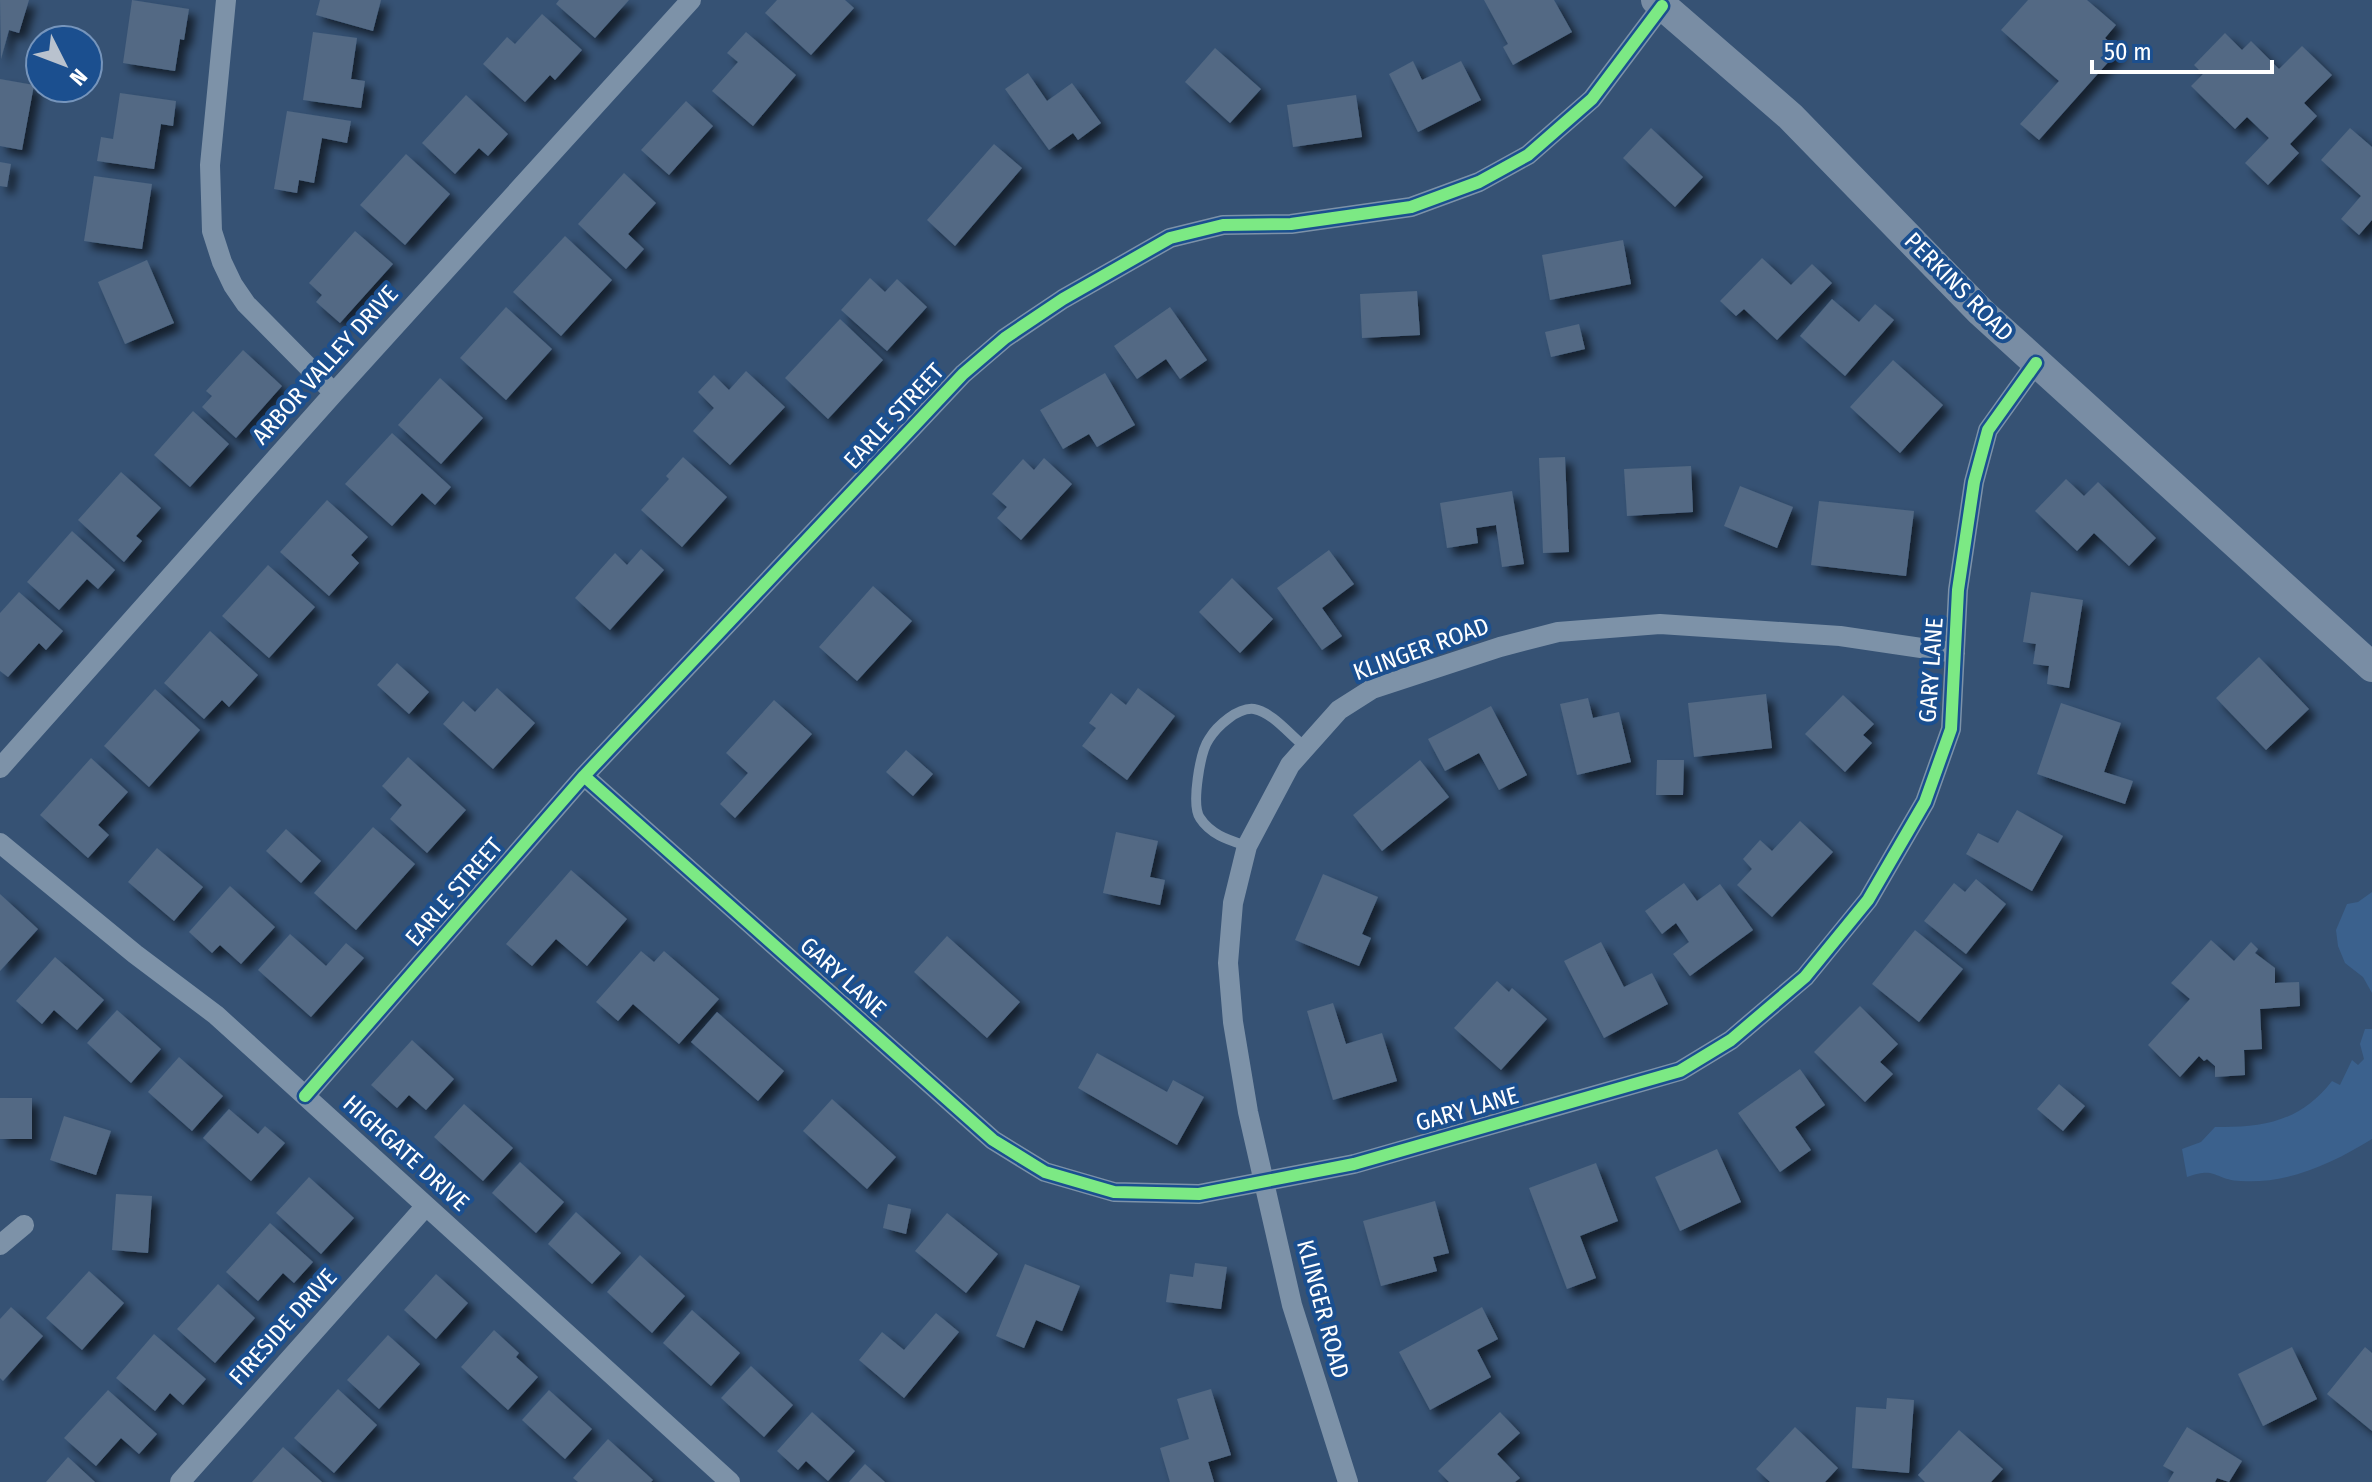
<svg xmlns="http://www.w3.org/2000/svg" width="2372" height="1482" font-family="'Fira Sans Condensed',sans-serif">
	<style>
		.water { fill: #3b618d }
		.building { fill: #526984; filter: url(#shadow) }
		.lines { fill: none; stroke-linecap: round; stroke-linejoin: round }
		.service { stroke: #7d92a8; stroke-width: 10 }
		.minor { stroke: #7d92a8; stroke-width: 20 }
		.secondary { stroke: #798da4; stroke-width: 30 }
		.cycleway-casing { stroke: #1b4f8f; stroke-width: 17 }
		.cycleway { stroke: #7ce984; stroke-width: 12 }
		.labels { text-anchor: middle; dominant-baseline: central; stroke-width: 8; stroke-linejoin: round; paint-order: stroke }
		.street-label { font-size: 24px; fill: #fff; stroke: #1b4f8f }
	</style>
	<defs>
		<filter id="shadow"><feDropShadow dx="7" dy="7" stdDeviation="4" flood-color="#0009"/></filter>
	</defs>
	<rect width="100%" height="100%" fill="#365274"/>
	<path class="water" d="M 2372,892 L 2372,993 L 2363,977 L 2345,963 L 2338,946 L 2336,930 L 2347,904 L 2358,902 Z
		M 2365,1029 L 2372,1029 L 2372,1139 C 2333,1163 2289,1184 2241,1181 C 2213,1180 2218,1166 2187,1177 L 2182,1149 L 2201,1142 L 2215,1127 C 2264,1128 2301,1121 2332,1081 L 2340,1085 L 2352,1060 L 2358,1065 L 2364,1059 L 2360,1044 Z"/>
	<path class="building" d="M 0,0 L 29,0 L 19,33 L 9,30 L 1,59 Z
		M 132,0 L 189,9 L 184,40 L 180,39 L 175,71 L 123,63 Z
		M 320,0 L 381,0 L 373,31 L 316,15 Z
		M 559,0 L 629,0 L 595,38 L 556,4 Z
		M 777,0 L 845,0 L 854,8 L 811,55 L 765,13 Z
		M 1484,0 L 1554,0 L 1572,32 L 1513,65 L 1503,47 L 1508,44 Z
		M 2028,0 L 2087,0 L 2116,25 L 2105,38 L 2119,50 L 2039,140 L 2020,124 L 2059,81 L 2001,30 Z
		M 542,14 L 582,50 L 555,80 L 550,75 L 525,102 L 483,64 L 507,37 L 515,44 Z
		M 313,32 L 357,38 L 351,79 L 365,81 L 361,108 L 303,100 Z
		M 746,32 L 796,75 L 753,126 L 712,91 L 738,62 L 727,53 Z
		M 2225,33 L 2242,50 L 2251,41 L 2279,69 L 2302,46 L 2332,75 L 2304,103 L 2317,116 L 2290,144 L 2299,153 L 2268,185 L 2245,163 L 2269,138 L 2247,117 L 2235,129 L 2191,86 L 2203,74 L 2194,65 Z
		M 1215,48 L 1261,89 L 1230,123 L 1185,82 Z
		M 1413,61 L 1422,80 L 1461,61 L 1481,100 L 1418,132 L 1389,74 Z
		M 1028,73 L 1047,101 L 1072,83 L 1101,123 L 1078,140 L 1073,133 L 1049,150 L 1005,89 Z
		M 0,79 L 34,85 L 22,150 L 0,146 Z
		M 120,93 L 176,101 L 173,126 L 161,124 L 154,169 L 97,161 L 101,137 L 113,139 Z
		M 466,95 L 508,134 L 488,156 L 479,148 L 455,174 L 422,143 Z
		M 1356,95 L 1362,137 L 1293,147 L 1287,105 Z
		M 686,101 L 713,126 L 669,175 L 641,150 Z
		M 287,111 L 351,121 L 347,143 L 322,138 L 314,183 L 299,180 L 297,193 L 274,189 Z
		M 1651,128 L 1703,177 L 1675,207 L 1623,158 Z
		M 2350,128 L 2372,147 L 2372,220 L 2359,235 L 2341,219 L 2361,196 L 2321,160 Z
		M 994,144 L 1022,168 L 955,246 L 927,220 Z
		M 406,154 L 450,194 L 405,245 L 360,205 Z
		M 0,162 L 11,164 L 7,187 L 0,186 Z
		M 624,173 L 656,203 L 628,234 L 644,249 L 626,269 L 578,224 Z
		M 94,176 L 152,184 L 142,249 L 84,241 Z
		M 355,231 L 393,264 L 340,323 L 316,302 L 322,295 L 309,283 Z
		M 565,236 L 612,280 L 561,336 L 513,292 Z
		M 1623,240 L 1631,284 L 1550,300 L 1542,255 Z
		M 1762,258 L 1791,285 L 1812,264 L 1832,283 L 1777,340 L 1744,309 L 1736,316 L 1720,301 Z
		M 147,260 L 174,323 L 125,344 L 98,282 Z
		M 870,278 L 885,292 L 897,279 L 927,307 L 887,351 L 841,310 Z
		M 1417,291 L 1420,335 L 1362,338 L 1360,294 Z
		M 1832,299 L 1859,322 L 1875,304 L 1894,320 L 1845,376 L 1800,336 Z
		M 506,307 L 552,349 L 506,400 L 460,358 Z
		M 1170,307 L 1207,360 L 1180,379 L 1166,359 L 1137,379 L 1114,346 Z
		M 840,319 L 883,360 L 828,419 L 785,378 Z
		M 1579,324 L 1585,349 L 1551,357 L 1545,332 Z
		M 243,350 L 282,386 L 236,438 L 202,407 L 212,396 L 206,391 Z
		M 1893,360 L 1943,405 L 1900,453 L 1850,407 Z
		M 746,371 L 785,407 L 730,465 L 693,431 L 714,408 L 698,392 L 714,375 L 729,390 Z
		M 1105,373 L 1135,425 L 1097,447 L 1089,434 L 1063,449 L 1040,410 Z
		M 440,378 L 483,418 L 441,464 L 398,425 Z
		M 193,411 L 229,444 L 190,487 L 154,455 Z
		M 392,433 L 451,487 L 435,505 L 422,493 L 392,526 L 345,484 Z
		M 683,457 L 727,497 L 682,547 L 641,510 L 669,479 L 666,476 Z
		M 1565,457 L 1569,552 L 1543,553 L 1539,458 Z
		M 1044,458 L 1072,484 L 1021,540 L 997,518 L 1007,507 L 992,494 L 1023,459 L 1034,470 Z
		M 1691,466 L 1693,512 L 1627,516 L 1624,469 Z
		M 121,472 L 161,508 L 136,536 L 142,541 L 124,562 L 78,520 Z
		M 2066,479 L 2084,496 L 2098,482 L 2156,538 L 2129,566 L 2094,533 L 2077,551 L 2035,511 Z
		M 1740,486 L 1793,507 L 1777,548 L 1724,526 Z
		M 1512,491 L 1524,564 L 1502,567 L 1496,525 L 1476,528 L 1478,543 L 1447,548 L 1440,503 Z
		M 327,500 L 368,537 L 351,555 L 359,563 L 329,596 L 280,552 Z
		M 1819,501 L 1914,511 L 1906,576 L 1811,565 Z
		M 72,531 L 115,570 L 98,589 L 87,579 L 59,610 L 27,582 Z
		M 641,549 L 664,570 L 610,630 L 575,598 L 615,553 L 627,565 Z
		M 1329,550 L 1354,584 L 1322,608 L 1342,636 L 1322,650 L 1277,588 Z
		M 268,565 L 315,607 L 269,658 L 222,616 Z
		M 1232,578 L 1273,619 L 1240,653 L 1199,612 Z
		M 873,586 L 912,621 L 857,681 L 819,647 Z
		M 19,592 L 63,631 L 46,650 L 39,643 L 8,677 L 0,671 L 0,613 Z
		M 2031,592 L 2083,600 L 2069,688 L 2047,684 L 2049,666 L 2033,664 L 2036,644 L 2023,642 Z
		M 210,631 L 258,675 L 229,707 L 222,700 L 204,719 L 164,683 Z
		M 2259,657 L 2309,709 L 2266,750 L 2216,698 Z
		M 397,663 L 429,692 L 409,714 L 377,685 Z
		M 497,688 L 535,723 L 493,769 L 443,724 L 463,701 L 475,712 Z
		M 1138,688 L 1175,716 L 1127,780 L 1082,746 L 1096,728 L 1089,723 L 1111,693 L 1126,705 Z
		M 155,689 L 200,730 L 149,787 L 104,746 Z
		M 1766,694 L 1772,748 L 1694,757 L 1688,703 Z
		M 1843,695 L 1874,724 L 1863,735 L 1872,743 L 1845,772 L 1805,734 Z
		M 1588,698 L 1593,718 L 1619,712 L 1631,762 L 1577,775 L 1560,704 Z
		M 774,700 L 812,734 L 735,818 L 720,804 L 748,773 L 726,753 Z
		M 2061,703 L 2121,723 L 2104,772 L 2133,781 L 2125,804 L 2037,774 Z
		M 1491,706 L 1527,775 L 1499,790 L 1479,753 L 1445,771 L 1428,739 Z
		M 906,750 L 933,774 L 913,796 L 886,772 Z
		M 408,757 L 466,810 L 427,853 L 390,819 L 402,805 L 382,786 Z
		M 91,758 L 128,792 L 98,825 L 109,835 L 88,858 L 40,815 Z
		M 1420,760 L 1449,797 L 1382,851 L 1353,815 Z
		M 1657,760 L 1684,760 L 1683,795 L 1656,795 Z
		M 2017,810 L 2063,836 L 2032,891 L 1966,854 L 1978,833 L 1998,843 Z
		M 1800,821 L 1833,852 L 1772,917 L 1737,885 L 1752,869 L 1743,859 L 1760,840 L 1772,851 Z
		M 373,827 L 415,864 L 356,930 L 314,893 Z
		M 286,829 L 321,861 L 301,883 L 266,851 Z
		M 1116,832 L 1158,841 L 1150,877 L 1165,880 L 1160,905 L 1103,893 Z
		M 157,848 L 203,887 L 174,921 L 128,882 Z
		M 571,870 L 627,919 L 587,966 L 556,939 L 532,966 L 506,944 Z
		M 1323,874 L 1378,897 L 1362,934 L 1371,938 L 1359,966 L 1295,940 Z
		M 1976,879 L 2006,904 L 1966,954 L 1924,921 L 1954,883 L 1965,892 Z
		M 1684,883 L 1697,901 L 1720,884 L 1753,930 L 1690,976 L 1673,954 L 1689,942 L 1676,923 L 1662,934 L 1645,911 Z
		M 230,886 L 275,927 L 241,964 L 220,945 L 212,953 L 189,932 Z
		M 0,894 L 38,929 L 0,971 Z
		M 1915,930 L 1963,969 L 1919,1022 L 1872,984 Z
		M 290,934 L 326,966 L 346,943 L 364,958 L 311,1017 L 258,970 Z
		M 947,936 L 1020,1002 L 987,1038 L 914,972 Z
		M 2211,940 L 2234,961 L 2251,942 L 2258,949 L 2255,953 L 2275,968 L 2275,983 L 2299,982 L 2300,1006 L 2260,1009 L 2262,1049 L 2244,1050 L 2245,1075 L 2215,1077 L 2215,1066 L 2207,1059 L 2204,1061 L 2199,1056 L 2180,1077 L 2148,1045 L 2190,999 L 2171,983 Z
		M 1601,942 L 1624,987 L 1652,973 L 1668,1004 L 1604,1038 L 1564,961 Z
		M 641,951 L 654,962 L 664,951 L 719,999 L 679,1044 L 633,1004 L 618,1021 L 596,1002 Z
		M 55,957 L 104,1000 L 77,1030 L 54,1010 L 42,1024 L 16,1001 Z
		M 1497,981 L 1509,992 L 1512,988 L 1547,1019 L 1501,1070 L 1454,1028 Z
		M 1333,1003 L 1346,1044 L 1382,1033 L 1397,1081 L 1333,1100 L 1307,1011 Z
		M 1860,1006 L 1898,1044 L 1880,1062 L 1893,1074 L 1865,1102 L 1814,1052 Z
		M 117,1010 L 161,1049 L 131,1083 L 87,1043 Z
		M 717,1012 L 784,1071 L 758,1101 L 691,1042 Z
		M 412,1040 L 454,1079 L 426,1110 L 409,1095 L 397,1108 L 371,1085 Z
		M 1097,1053 L 1167,1092 L 1173,1080 L 1204,1097 L 1177,1145 L 1078,1088 Z
		M 179,1057 L 223,1096 L 192,1131 L 148,1092 Z
		M 1800,1069 L 1825,1105 L 1795,1127 L 1811,1150 L 1780,1172 L 1738,1113 Z
		M 2059,1084 L 2085,1106 L 2063,1131 L 2037,1109 Z
		M 0,1098 L 32,1098 L 32,1139 L 0,1139 Z
		M 832,1099 L 896,1157 L 867,1189 L 803,1131 Z
		M 464,1104 L 513,1148 L 483,1181 L 434,1137 Z
		M 229,1109 L 258,1134 L 265,1126 L 285,1143 L 251,1181 L 203,1138 Z
		M 64,1116 L 111,1131 L 96,1175 L 50,1160 Z
		M 1717,1149 L 1741,1202 L 1680,1231 L 1655,1177 Z
		M 520,1162 L 564,1202 L 536,1233 L 492,1193 Z
		M 1596,1163 L 1618,1221 L 1580,1236 L 1596,1278 L 1567,1289 L 1529,1188 Z
		M 309,1177 L 354,1218 L 321,1254 L 276,1213 Z
		M 116,1194 L 152,1196 L 148,1253 L 112,1250 Z
		M 1435,1201 L 1449,1253 L 1433,1257 L 1437,1271 L 1381,1286 L 1363,1221 Z
		M 888,1204 L 911,1209 L 906,1234 L 883,1228 Z
		M 576,1212 L 621,1253 L 592,1284 L 548,1244 Z
		M 947,1213 L 998,1254 L 966,1293 L 915,1251 Z
		M 270,1223 L 313,1262 L 294,1283 L 283,1273 L 258,1301 L 226,1272 Z
		M 640,1255 L 685,1296 L 652,1333 L 607,1292 Z
		M 1195,1263 L 1227,1267 L 1221,1309 L 1166,1302 L 1170,1274 L 1193,1277 Z
		M 1025,1264 L 1080,1286 L 1062,1331 L 1036,1320 L 1024,1348 L 996,1336 Z
		M 89,1271 L 124,1303 L 82,1350 L 46,1318 Z
		M 436,1274 L 468,1303 L 436,1339 L 404,1310 Z
		M 218,1284 L 255,1318 L 215,1363 L 177,1329 Z
		M 11,1307 L 43,1336 L 3,1381 L 0,1378 L 0,1319 Z
		M 1482,1307 L 1498,1339 L 1477,1350 L 1491,1377 L 1430,1410 L 1399,1352 Z
		M 692,1310 L 740,1353 L 711,1386 L 663,1343 Z
		M 936,1313 L 959,1332 L 904,1398 L 859,1360 L 882,1332 L 904,1350 Z
		M 494,1330 L 519,1353 L 516,1357 L 538,1377 L 508,1410 L 461,1367 Z
		M 154,1334 L 206,1379 L 183,1405 L 170,1393 L 155,1411 L 116,1378 Z
		M 388,1335 L 420,1364 L 379,1409 L 347,1380 Z
		M 2292,1347 L 2317,1399 L 2263,1426 L 2238,1374 Z
		M 2365,1347 L 2372,1353 L 2372,1431 L 2327,1394 Z
		M 751,1366 L 793,1405 L 764,1437 L 721,1398 Z
		M 338,1389 L 377,1425 L 334,1473 L 294,1438 Z
		M 1211,1389 L 1231,1455 L 1208,1462 L 1214,1482 L 1170,1482 L 1160,1448 L 1189,1439 L 1177,1399 Z
		M 108,1390 L 157,1434 L 139,1454 L 121,1438 L 96,1466 L 64,1438 Z
		M 549,1390 L 592,1429 L 565,1459 L 522,1420 Z
		M 1887,1398 L 1914,1400 L 1909,1473 L 1852,1468 L 1856,1407 L 1886,1409 Z
		M 812,1412 L 855,1451 L 828,1481 L 806,1461 L 798,1470 L 777,1451 Z
		M 1500,1412 L 1520,1433 L 1497,1454 L 1520,1478 L 1515,1482 L 1449,1482 L 1438,1471 Z
		M 1795,1427 L 1838,1468 L 1825,1482 L 1770,1482 L 1756,1469 Z
		M 2187,1427 L 2242,1461 L 2229,1482 L 2217,1478 L 2215,1482 L 2168,1482 L 2174,1472 L 2163,1466 Z
		M 1959,1430 L 2003,1469 L 1991,1482 L 1925,1482 L 1918,1475 Z
		M 608,1439 L 653,1480 L 651,1482 L 578,1482 L 573,1478 Z
		M 283,1447 L 322,1482 L 252,1482 Z
		M 68,1457 L 95,1482 L 46,1482 Z
		M 865,1464 L 885,1482 L 849,1482 Z"/>
	<g class="lines">
		<path class="service" d="M 1247,846 C 1229,840 1211,835 1200,818 C 1191,805 1200,752 1209,739 C 1217,726 1238,707 1254,709 C 1272,712 1290,735 1304,746"/>
		<path class="minor" d="M 226,0 L 210,165 L 212,231 L 222,262 L 233,285 L 246,304 L 334,393
			M 0,768 L 334,393 L 691,0
			M 584,776 L 993,1140 L 1045,1172 L 1114,1192 L 1199,1194 L 1354,1164 L 1680,1071 L 1731,1040 L 1805,977 L 1868,900 L 1925,802 L 1951,729 L 1958,590 L 1974,482 L 1988,430 L 2036,363
			M 0,843 L 135,954 L 216,1015 L 730,1482
			M 305,1096 L 584,776 L 963,374 L 1005,338 L 1063,299 L 1170,238 L 1223,225 L 1291,224 L 1411,207 L 1479,182 L 1528,155 L 1592,99 L 1662,6
			M 0,1245 L 24,1225
			M 180,1482 L 425,1207
			M 1348,1482 L 1292,1305 L 1248,1112 L 1233,1022 L 1228,963 L 1233,903 L 1247,846 L 1290,765 L 1339,710 L 1372,689 L 1500,647 L 1558,632 L 1660,624 L 1840,636 L 1955,653"/>
		<path class="secondary" d="M 1656,0 L 1790,116 L 1981,312 L 2372,667"/>
		<defs>
			<path id="cycleway" d="M 584,776 L 993,1140 L 1045,1172 L 1114,1192 L 1199,1194 L 1354,1164 L 1680,1071 L 1731,1040 L 1805,977 L 1868,900 L 1925,802 L 1951,729 L 1958,590 L 1974,482 L 1988,430 L 2036,363
				M 305,1096 L 584,776 L 963,374 L 1005,338 L 1063,299 L 1170,238 L 1223,225 L 1291,224 L 1411,207 L 1479,182 L 1528,155 L 1592,99 L 1662,6"/>
		</defs>
		<use href="#cycleway" class="cycleway-casing"/>
		<use href="#cycleway" class="cycleway"/>
	</g>
	<g class="labels">
		<g class="street-label">
			<text transform="translate(1959 287) rotate(45)">PERKINS ROAD</text>
			<text transform="translate(325 365) rotate(-48)">ARBOR VALLEY DRIVE</text>
			<text transform="translate(894 416) rotate(-47)">EARLE STREET</text>
			<text transform="translate(1421 649) rotate(-20)">KLINGER ROAD</text>
			<text transform="translate(1931 670) rotate(-86)">GARY LANE</text>
			<text transform="translate(454 892) rotate(-49)">EARLE STREET</text>
			<text transform="translate(843 977) rotate(42)">GARY LANE</text>
			<text transform="translate(1467 1109) rotate(-16)">GARY LANE</text>
			<text transform="translate(406 1153) rotate(42)">HIGHGATE DRIVE</text>
			<text transform="translate(1323 1309) rotate(75)">KLINGER ROAD</text>
			<text transform="translate(283 1327) rotate(-48)">FIRESIDE DRIVE</text>
		</g>
	</g>
	<g transform="translate(64 64) rotate(132)"><circle r="38" fill="#1b4f8f" stroke="#7695bc" stroke-width="2"/>
	<path d="M0-6L14 30L0 20L-14 30Z" fill="#b9c2ce"/>
	<text y="-12" font-size="22" font-weight="bold" text-anchor="middle" fill="#ffffff">N</text>
	</g>
	<path d="M2092 60v12h180v-12" fill="none" stroke="#ffffff" stroke-width="4"/>
	<text x="2104" y="60" font-size="24" fill="#ffffff" stroke="#1b4f8f" stroke-width="6" paint-order="stroke">50 m</text>
</svg>
